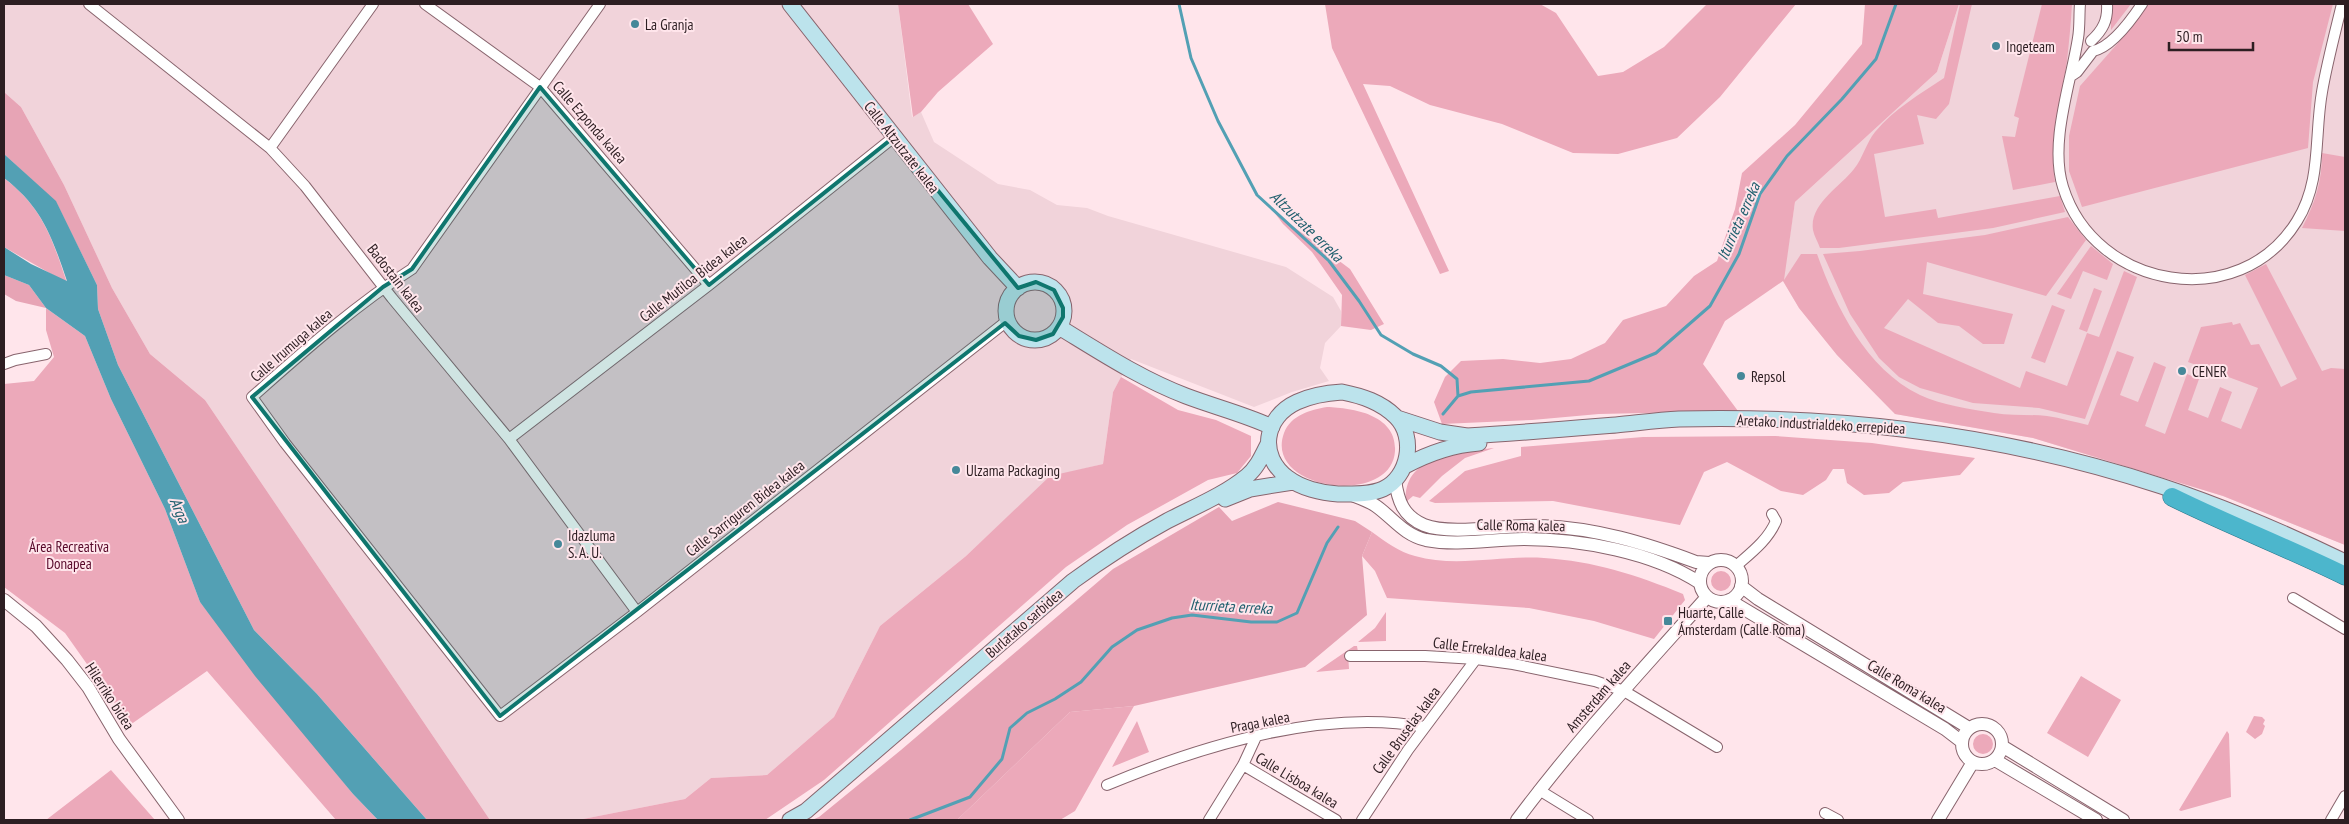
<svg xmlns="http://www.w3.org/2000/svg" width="2349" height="824" font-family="'PT Sans Narrow',sans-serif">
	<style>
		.built { fill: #f1d3da }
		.green { fill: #eca9ba }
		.forest { fill: #e7a4b5 }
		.water { fill: #53a0b4 }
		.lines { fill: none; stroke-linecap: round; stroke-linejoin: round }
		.stream { stroke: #53a0b4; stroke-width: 3 }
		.minor-casing { stroke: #88646d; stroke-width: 12 }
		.tertiary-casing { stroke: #88646d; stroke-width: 14 }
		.secondary-casing { stroke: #88646d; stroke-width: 17 }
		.trunk-casing { stroke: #247488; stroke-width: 19 }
		.minor { stroke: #fff; stroke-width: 10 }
		.tertiary { stroke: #fff; stroke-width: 12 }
		.secondary { stroke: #bce3ec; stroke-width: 15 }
		.trunk { stroke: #4cb6cc; stroke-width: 18 }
		.marked { fill: #0f766e; fill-opacity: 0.2; stroke: #0f766e; stroke-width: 4; stroke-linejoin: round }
		.poi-dot { fill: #468899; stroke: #ffe5eb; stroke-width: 2 }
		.labels { text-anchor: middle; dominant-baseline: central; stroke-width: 4; stroke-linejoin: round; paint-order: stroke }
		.poi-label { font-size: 15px; fill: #2d1e22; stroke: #ffe5eb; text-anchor: start }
		.street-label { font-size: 15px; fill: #2d1e22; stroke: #ffe5eb }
		.park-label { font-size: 15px; fill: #58092a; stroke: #ffe5eb }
		.water-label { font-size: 16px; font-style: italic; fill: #205f6e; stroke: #ffe5eb }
	</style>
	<rect width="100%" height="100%" fill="#ffe5eb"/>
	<path class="built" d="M 4,4 L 898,4 L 912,117 L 921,112 L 934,142 L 998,184 L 1030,190 L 1057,205 L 1087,208 L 1108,216 L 1286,267 L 1333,297 L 1341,311 L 1341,326 L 1325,343 L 1320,368 L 1329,381 L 1292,392 L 1254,407 L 1131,359 L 1113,392 L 1103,464 L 1050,477 L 966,556 L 880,626 L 834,717 L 767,775 L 711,778 L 685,799 L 578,820 L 490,820 L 205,400 L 150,354 L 112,288 L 64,185 L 21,107 L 4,92 Z
		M 1959,4 L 2345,4 L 2345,545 L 2223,496 L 2033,438 L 1895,414 L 1837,355 L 1799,308 L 1783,281 L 1795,202 L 1937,72 Z"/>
	<path class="green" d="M 898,4 L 968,4 L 993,44 L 938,92 L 921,112 L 913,117 Z
		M 1325,4 L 1540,4 L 1556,13 L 1598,76 L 1623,72 L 1664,47 L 1707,4 L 1796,4 L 1720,97 L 1677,138 L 1618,154 L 1573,153 L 1502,124 L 1430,105 L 1390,86 L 1363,84 L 1449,271 L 1440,274 L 1332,48 Z
		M 1865,4 L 1959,4 L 1937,72 L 1795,202 L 1784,280 L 1801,254 L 1817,254 C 1836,307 1866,369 1920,395 C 1941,405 1970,409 1994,413 C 2011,416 2029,414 2047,416 C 2061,418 2074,422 2088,425 L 2117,351 L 2134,357 L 2120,395 L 2138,402 L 2154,362 L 2166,367 L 2145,426 L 2165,434 L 2187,374 L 2199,379 L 2188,410 L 2208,418 L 2220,387 L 2232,392 L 2221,421 L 2241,429 L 2258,388 L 2188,362 L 2201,327 L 2232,322 L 2233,325 L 2240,323 L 2251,345 L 2259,344 L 2281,387 L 2297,379 L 2245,275 L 2266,264 L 2322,371 L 2331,368 L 2345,369 L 2345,545 L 2223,496 L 2033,438 L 1895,414 L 1837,355 L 1799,308 L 1783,281 L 1725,321 L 1703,364 L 1738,411 L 1599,414 L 1532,420 L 1442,424 L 1434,402 L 1445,377 L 1461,361 L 1503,359 L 1540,363 L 1571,359 L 1605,343 L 1623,320 L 1666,306 L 1694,276 L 1717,261 L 1735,209 L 1742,173 L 1795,125 L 1862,44 Z
		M 1960,4 L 1972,4 L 1949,104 L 1936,119 L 1917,115 L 1924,144 L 1874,154 L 1885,217 L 1936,209 L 1938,218 L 2060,196 L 2065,212 L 1993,228 L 1839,248 L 1820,248 C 1818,242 1814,236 1813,230 C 1809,204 1841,186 1854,169 C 1863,158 1866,143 1875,132 C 1894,109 1920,94 1944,78 Z
		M 2042,4 L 2072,4 C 2071,23 2069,42 2067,61 C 2060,106 2048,135 2055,182 L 2013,190 L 2002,136 L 2015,137 L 2019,118 L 2014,116 Z
		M 2111,4 L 2131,4 L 2111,30 Z
		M 2145,4 L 2333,4 L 2313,82 L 2308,148 L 2082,207 L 2069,171 L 2069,136 L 2080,86 L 2118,43 Z
		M 2322,153 L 2345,157 L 2345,231 L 2302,228 C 2315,203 2322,182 2322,153 Z
		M 4,178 C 43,208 52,238 67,283 L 4,247 Z
		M 1274,212 L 1350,269 L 1384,324 L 1371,330 L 1341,326 L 1342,295 L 1312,252 L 1283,224 Z
		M 2068,217 L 2086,240 L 2046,296 L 1927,262 L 1923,294 L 2013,314 L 2004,344 L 1983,344 L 1959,326 L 1938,323 L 1908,299 L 1884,328 L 2020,388 L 2026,371 L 2067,386 L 2087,333 L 2099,337 L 2124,271 L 2137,277 L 2085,419 L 2039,408 L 1973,403 L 1920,388 L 1899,377 L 1879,358 L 1850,314 L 1823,254 L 1860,251 L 1985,235 Z
		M 2091,246 L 2113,264 L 2107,280 L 2083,271 L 2071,299 L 2057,294 Z
		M 2094,288 L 2102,291 L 2087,332 L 2079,329 Z
		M 2052,305 L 2065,310 L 2045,363 L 2031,358 Z
		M 46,308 L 85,336 L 111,399 L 165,509 L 200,602 L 353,794 L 378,820 L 336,820 L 207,671 L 130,725 L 65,633 L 4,587 L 4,384 L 34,381 L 54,357 L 46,330 Z
		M 1121,377 L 1178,410 L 1216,420 L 1251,436 L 1251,456 L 1237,473 L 1208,480 L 1127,525 L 1066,567 L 824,780 L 765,820 L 578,820 L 685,799 L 711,778 L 767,775 L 834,717 L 880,626 L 966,556 L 1050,476 L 1103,464 L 1113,392 Z
		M 1327,407 C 1354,408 1397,415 1395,451 C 1392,507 1263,491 1284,433 C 1291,415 1310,410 1327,407 Z
		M 1775,436 L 1872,443 L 1975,458 L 1960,475 L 1903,482 L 1889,493 L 1864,495 L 1847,483 L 1844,469 L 1833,469 L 1826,480 L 1803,495 L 1781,491 L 1727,462 L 1704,472 L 1680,525 L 1553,501 L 1435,503 L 1429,501 L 1465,471 L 1521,456 L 1521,447 L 1643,437 Z
		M 1494,448 L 1465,458 L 1442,476 L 1420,498 L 1413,496 L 1406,502 C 1402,455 1459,452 1494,448 Z
		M 1372,532 C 1386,542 1399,552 1415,556 C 1456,568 1502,555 1544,558 C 1593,561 1637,575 1683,594 L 1685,600 L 1654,639 L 1594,621 L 1529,608 L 1387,598 L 1375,571 L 1362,556 Z
		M1711 581a10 10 0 1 1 20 0a10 10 0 1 1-20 0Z
		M 1386,612 L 1386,641 L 1358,642 L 1375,628 Z
		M 1354,646 L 1357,646 L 1358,652 L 1348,653 L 1349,669 L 1316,672 Z
		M 2081,676 L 2121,700 L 2088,757 L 2047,733 Z
		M 1134,706 L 1075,811 L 1060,820 L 957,820 L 1070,712 Z
		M 2254,716 L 2262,717 L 2265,720 L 2263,724 L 2265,726 L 2262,734 L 2255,739 L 2246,732 Z
		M 1137,721 L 1149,752 L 1112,767 Z
		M 2227,731 L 2229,734 L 2231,797 L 2181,811 L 2179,810 Z
		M1973 744a10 10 0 1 1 20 0a10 10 0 1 1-20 0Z
		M 111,770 L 155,820 L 46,820 Z"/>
	<path class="forest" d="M 4,92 L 21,107 L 64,185 L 112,288 L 150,354 L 205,400 L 490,820 L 427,820 L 317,694 L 254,630 L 118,365 L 98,309 L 97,285 L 56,202 L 4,154 Z
		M 4,275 L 29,285 L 46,308 L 16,301 L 4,294 Z
		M 1278,502 L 1355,521 L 1372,532 L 1362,556 L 1367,615 L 1305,667 L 1134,706 L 1070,712 L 957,820 L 812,820 L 819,817 L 901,750 L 1113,569 L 1219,507 L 1232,521 Z"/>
	<path class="water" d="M 4,154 L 56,201 L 97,285 L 98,309 L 118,365 L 254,630 L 317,694 L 427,820 L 378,820 L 353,794 L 255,676 L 200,602 L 165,509 L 111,399 L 85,336 L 46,308 L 29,285 L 4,275 L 4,247 L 31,264 L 67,281 C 52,237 42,207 4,178 Z"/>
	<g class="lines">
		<path class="stream" d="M 1179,4 L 1191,58 L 1218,121 L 1257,195 L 1329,261 L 1359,301 L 1381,335 L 1413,354 L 1441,366 L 1457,379 L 1458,396
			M 1443,414 L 1458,396 L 1471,392 L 1589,381 L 1656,353 L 1710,306 L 1739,254 L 1760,194 L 1787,156 L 1842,99 L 1876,59 L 1896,4
			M 910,820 L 970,797 L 1002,759 L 1010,728 L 1027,713 L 1055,699 L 1081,682 L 1112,647 L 1137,630 L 1172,618 L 1192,615 L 1251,622 L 1277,622 L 1297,613 L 1327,543 L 1338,527"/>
		<defs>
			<path id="minor" d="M 89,4 L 270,148 L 305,186 L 392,298 L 509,439 L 637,612
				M 425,4 L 540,87 L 709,285
				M 600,4 L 412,269 C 354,306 303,352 252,397 L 285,443 L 500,716 L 637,612 L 1007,321
				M 2080,4 C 2079,15 2080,27 2078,38 C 2071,83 2049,142 2063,187 C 2095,290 2240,314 2297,221 C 2322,181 2314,137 2322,92 C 2327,63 2335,33 2342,4
				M 2091,41 C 2103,30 2108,20 2107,4
				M 2071,76 L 2077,72 L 2093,51 C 2112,47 2132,19 2142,4
				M 270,148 L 373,4
				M 4,364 L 15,360 L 46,354
				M 509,439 L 709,285 L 894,137
				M 1736,566 C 1752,552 1768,540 1776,521 L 1772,514
				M 2293,598 L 2345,629
				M 1350,656 L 1425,656 L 1476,659 L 1513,664 L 1595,681 L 1624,691 L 1717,747
				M 1243,765 L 1336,820
				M 1107,785 C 1201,746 1323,708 1425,727
				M 1539,790 L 1588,820
				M 1825,813 L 1838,820
				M 1209,820 L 1243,765 L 1256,737
				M 1362,820 L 1408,750 L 1476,659
				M 2331,820 L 2345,796"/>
			<path id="tertiary" d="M 1395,480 C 1398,501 1403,516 1424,525 C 1451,536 1510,524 1541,526 C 1596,528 1645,543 1696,562 L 1709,563
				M 1352,495 C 1360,498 1369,501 1376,506 C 1393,518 1404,535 1426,540 C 1458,546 1492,539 1524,539 C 1580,539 1653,552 1700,583
				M1700 581a21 21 0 1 1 42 0a21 21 0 1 1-42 0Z
				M 1741,586 L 1758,599 L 1969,728
				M 4,600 L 36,626 L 67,660 L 88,687 L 119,739 L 178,820
				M 1729,600 L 1945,729 L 1962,742
				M1962 744a20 20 0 1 1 40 0a20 20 0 1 1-40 0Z
				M 2002,746 L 2123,820
				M 1995,760 L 2096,820
				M 1517,820 C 1575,742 1642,670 1707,597
				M 1938,820 L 1973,762"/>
			<path id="secondary" d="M 790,4 L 990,258 L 1018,288
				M1006 311a29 29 0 1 1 58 0a29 29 0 1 1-58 0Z
				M 1059,327 C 1100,352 1141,379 1186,396 C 1215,407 1244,414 1272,427
				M 1342,392 C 1362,396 1381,402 1396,417 C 1416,437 1409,477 1383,489 C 1370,495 1352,494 1338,494 C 1321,493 1301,488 1288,478 C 1258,456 1264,417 1297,402 C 1312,395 1326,393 1342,392 Z
				M 1397,418 L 1440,432 L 1467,436 C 1517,433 1566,429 1616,425 C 1637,423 1658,420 1679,419 C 1842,415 2006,435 2161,486 C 2225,507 2285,533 2345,562
				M 1405,466 C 1429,453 1452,445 1479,443
				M 1225,499 L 1250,489 L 1293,482
				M 790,820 L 806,811 L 1073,581 C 1103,559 1134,539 1167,521 C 1194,507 1224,495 1247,476 C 1257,468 1262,456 1268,444"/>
			<path id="trunk" d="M 2172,497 C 2229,525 2288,548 2345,576"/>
		</defs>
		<use href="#minor" class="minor-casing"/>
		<use href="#tertiary" class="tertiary-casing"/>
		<use href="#secondary" class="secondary-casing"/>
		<use href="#trunk" class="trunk-casing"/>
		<use href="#minor" class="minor"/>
		<use href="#tertiary" class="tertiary"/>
		<use href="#secondary" class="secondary"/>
		<use href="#trunk" class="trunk"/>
	</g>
	<path class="marked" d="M 540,87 L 709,285 L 894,137 L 1018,288 L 1036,282 L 1054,290 L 1063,308 L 1063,317 L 1053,334 L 1036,340 L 1019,336 L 1005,323 L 500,716 L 252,397 L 383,287 L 412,269 Z"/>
	<g class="poi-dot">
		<circle cx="635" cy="24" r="5"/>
		<circle cx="1996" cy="46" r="5"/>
		<circle cx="2182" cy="371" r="5"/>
		<circle cx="1741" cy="376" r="5"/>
		<circle cx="956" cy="470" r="5"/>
		<circle cx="558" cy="544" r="5"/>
		<rect x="1663" y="616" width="10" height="10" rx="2.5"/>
	</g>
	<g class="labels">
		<g class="poi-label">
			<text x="645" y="24">La Granja</text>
			<text x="2006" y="46">Ingeteam</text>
			<text x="2192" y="371">CENER</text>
			<text x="1751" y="376">Repsol</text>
			<text x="966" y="470">Ulzama Packaging</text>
			<text x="568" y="535">Idazluma<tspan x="568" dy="17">S. A. U.</tspan></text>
			<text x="1678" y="612">Huarte, Calle<tspan x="1678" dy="17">Ámsterdam (Calle Roma)</tspan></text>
		</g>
		<g class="street-label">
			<text transform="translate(590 122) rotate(49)">Calle Ezponda kalea</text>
			<text transform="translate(902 147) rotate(52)">Calle Altzutzate kalea</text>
			<text transform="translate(396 278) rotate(52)">Badostain kalea</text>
			<text transform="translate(693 278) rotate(-38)">Calle Mutiloa Bidea kalea</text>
			<text transform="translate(291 345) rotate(-41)">Calle Irumuga kalea</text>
			<text transform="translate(1821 424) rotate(3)">Aretako industrialdeko errepidea</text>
			<text transform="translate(745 508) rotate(-38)">Calle Sarriguren Bidea kalea</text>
			<text transform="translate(1521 525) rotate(1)">Calle Roma kalea</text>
			<text transform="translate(1024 623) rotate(-41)">Burlatako sarbidea</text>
			<text transform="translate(1490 649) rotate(7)">Calle Errekaldea kalea</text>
			<text transform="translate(1907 686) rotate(31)">Calle Roma kalea</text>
			<text transform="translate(110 696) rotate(57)">Hilerriko bidea</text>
			<text transform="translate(1598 696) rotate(-49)">Amsterdam kalea</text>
			<text transform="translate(1260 722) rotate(-11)">Praga kalea</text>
			<text transform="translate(1406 730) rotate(-54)">Calle Bruselas kalea</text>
			<text transform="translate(1297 780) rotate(31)">Calle Lisboa kalea</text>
		</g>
		<g class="park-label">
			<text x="69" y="546">Área Recreativa<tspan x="69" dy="17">Donapea</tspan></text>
		</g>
		<g class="water-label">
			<text transform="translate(1738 221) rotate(-66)">Iturrieta erreka</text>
			<text transform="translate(1307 226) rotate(44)">Altzutzate erreka</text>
			<text transform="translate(180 510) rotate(67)">Arga</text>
			<text transform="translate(1231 606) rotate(3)">Iturrieta erreka</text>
		</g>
	</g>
	<rect width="2349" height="824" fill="none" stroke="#2d1e22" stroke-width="10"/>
	<path d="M2169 42v8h84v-8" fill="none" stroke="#2d1e22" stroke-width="2.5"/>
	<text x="2176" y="42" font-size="15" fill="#2d1e22" stroke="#ffe5eb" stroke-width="4" paint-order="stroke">50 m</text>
</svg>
